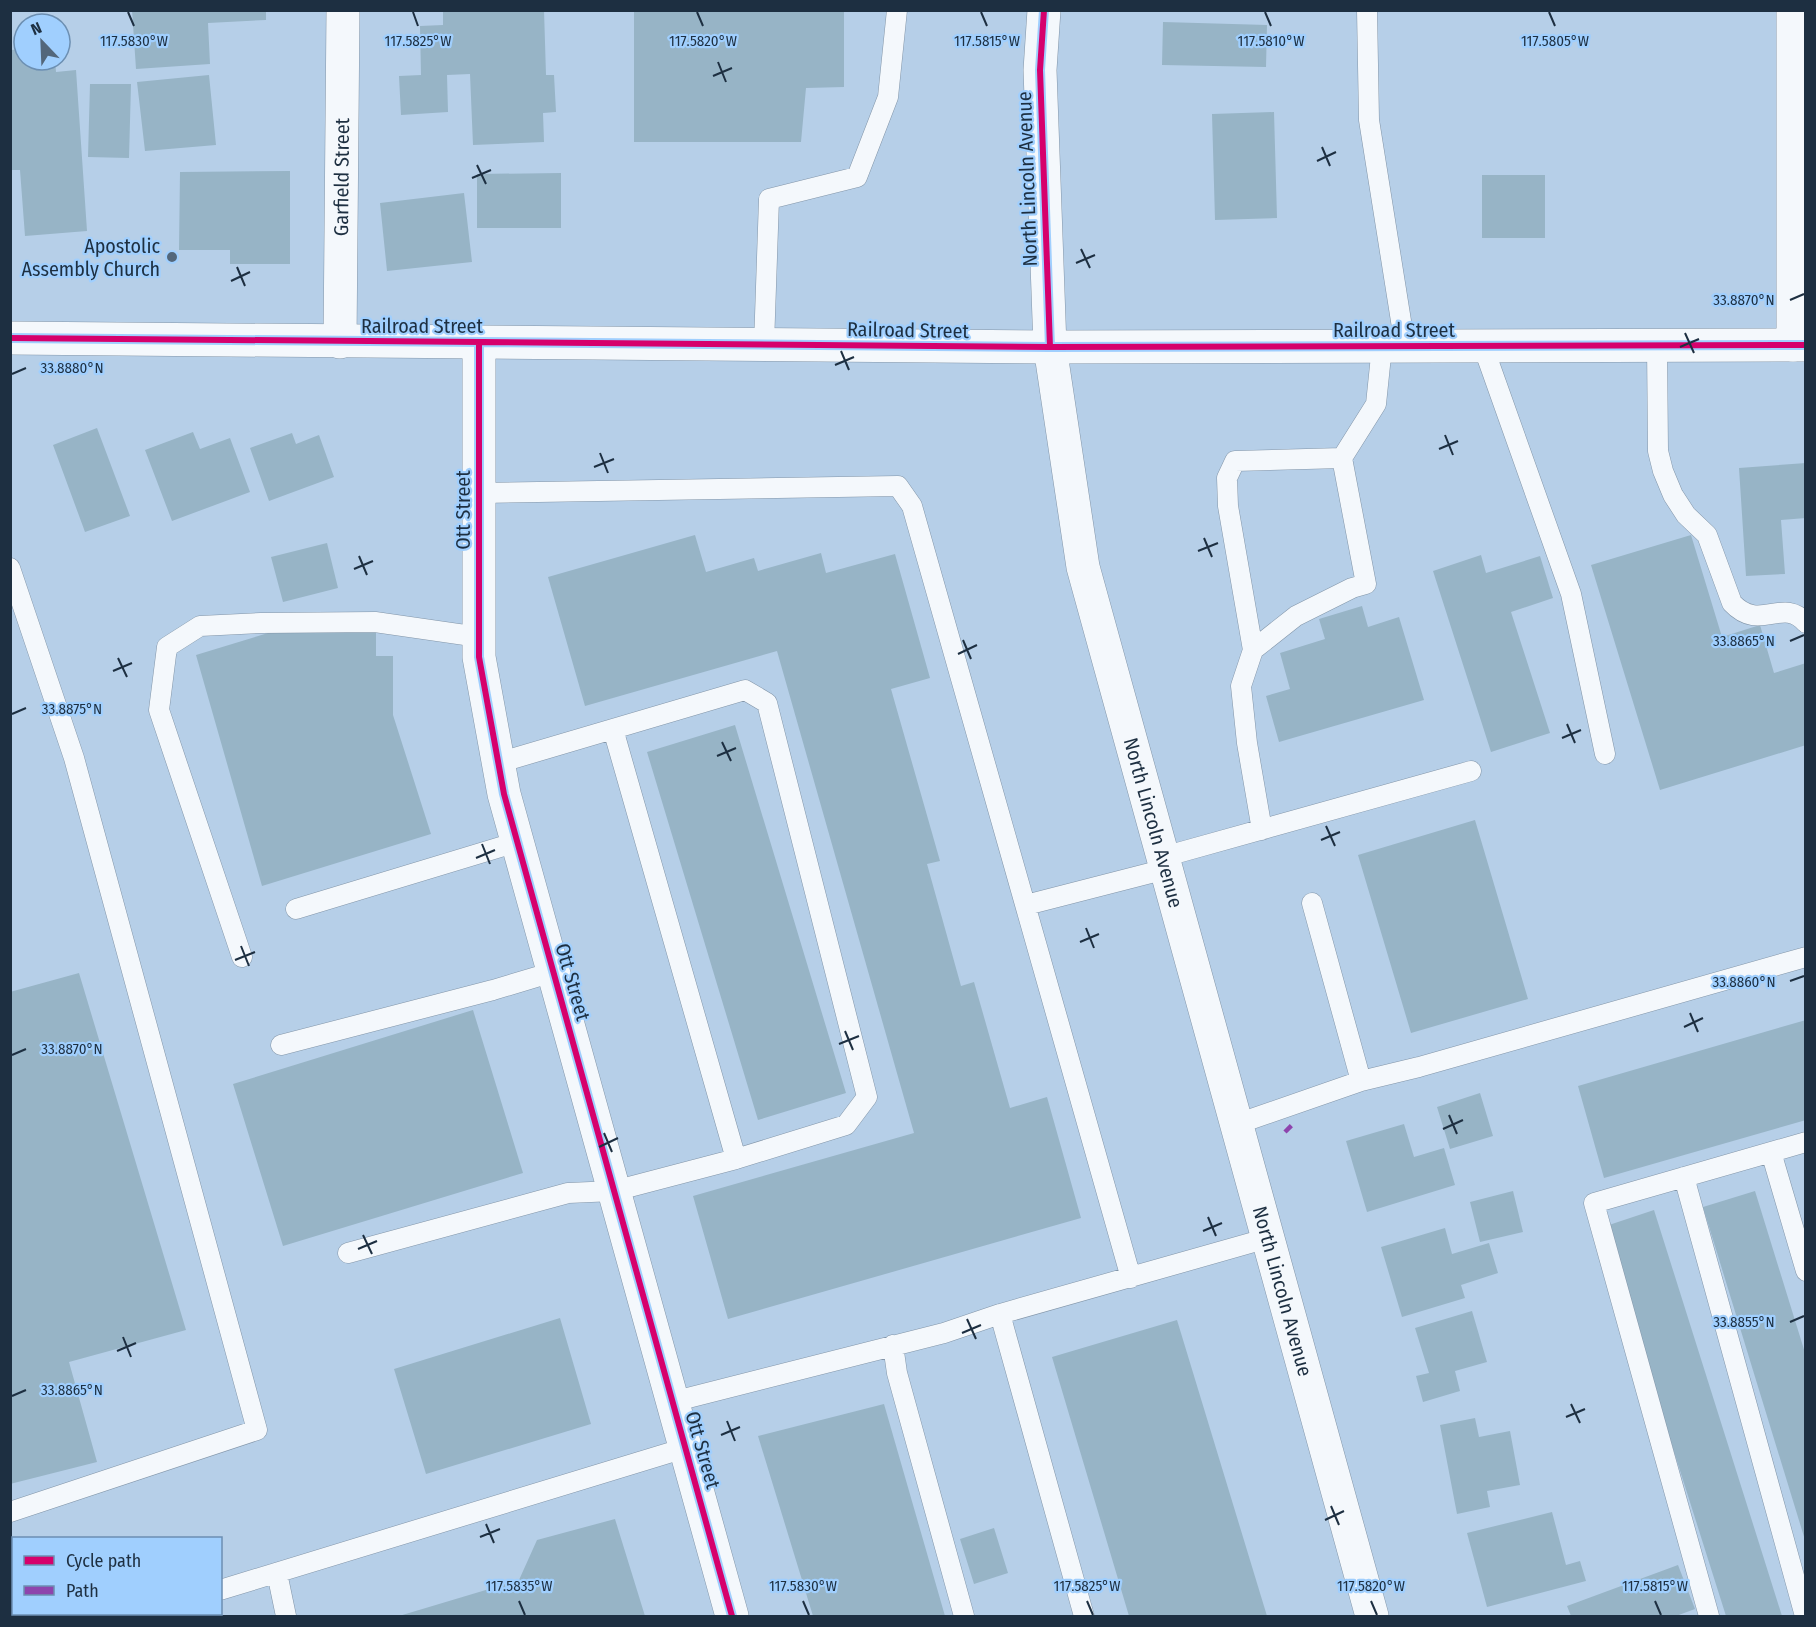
<svg xmlns="http://www.w3.org/2000/svg" width="1816" height="1627" font-family="'Fira Sans Condensed',sans-serif">
	<style>
		.building { fill: #97b4c6 }
		.lines { fill: none; stroke-linecap: round; stroke-linejoin: round }
		.service-casing { stroke: #8295a8; stroke-width: 21 }
		.minor-casing { stroke: #8295a8; stroke-width: 34 }
		.secondary-casing { stroke: #8295a8; stroke-width: 34 }
		.service { stroke: #f4f8fc; stroke-width: 20 }
		.minor { stroke: #f4f8fc; stroke-width: 33 }
		.secondary { stroke: #f4f8fc; stroke-width: 33 }
		.quiet { stroke: #8e44ad; stroke-width: 4.5; stroke-dasharray: 9 4.5; stroke-linecap: butt }
		.cycleway-casing { stroke: #a0cffe; stroke-width: 10 }
		.cycleway { stroke: #d6006c; stroke-width: 6 }
		.ticks { fill: none; stroke: #1d2f41; stroke-width: 2 }
		.poi-dot { fill: #53677b; stroke: #a0cffe; stroke-width: 2 }
		.labels { text-anchor: middle; dominant-baseline: central; stroke-width: 4.5; stroke-linejoin: round; paint-order: stroke }
		.street-label { font-size: 20px; fill: #1d2f41; stroke: #a0cffe }
		.poi-label { font-size: 20px; fill: #1d2f41; stroke: #a0cffe; text-anchor: end }
		.ticks-label { font-size: 15px; text-anchor: middle; fill: #1d2f41; stroke: #a0cffe; stroke-width: 4.5; stroke-linejoin: round; paint-order: stroke }
	</style>
	<rect width="100%" height="100%" fill="#b6cfe8"/>
	<path class="building" d="M 132,10 L 266,10 L 266,20 L 208,23 L 210,64 L 136,69 Z
		M 472,10 L 544,10 L 546,75 L 554,75 L 556,112 L 543,113 L 544,142 L 473,145 L 470,74 L 447,75 L 448,112 L 401,115 L 399,76 L 421,75 L 420,26 L 443,25 L 443,12 Z
		M 634,10 L 844,10 L 844,87 L 806,88 L 801,142 L 634,142 Z
		M 1163,22 L 1267,25 L 1266,67 L 1162,65 Z
		M 24,49 L 24,60 L 55,60 L 56,72 L 76,70 L 87,231 L 25,236 L 20,170 L 10,170 L 10,50 Z
		M 209,75 L 216,145 L 145,151 L 137,82 Z
		M 90,84 L 131,84 L 129,158 L 88,157 Z
		M 1274,112 L 1277,218 L 1215,220 L 1212,114 Z
		M 290,171 L 290,264 L 230,264 L 230,250 L 179,250 L 180,172 Z
		M 561,173 L 561,228 L 477,228 L 477,174 Z
		M 1482,175 L 1545,175 L 1545,238 L 1482,238 Z
		M 464,193 L 472,262 L 387,271 L 380,203 Z
		M 97,428 L 130,516 L 85,532 L 53,445 Z
		M 193,432 L 200,449 L 230,438 L 250,492 L 172,521 L 145,450 Z
		M 292,433 L 296,444 L 319,435 L 334,477 L 269,501 L 250,448 Z
		M 1806,463 L 1806,518 L 1781,520 L 1785,574 L 1746,576 L 1739,468 Z
		M 695,535 L 706,572 L 754,558 L 758,571 L 821,553 L 826,573 L 895,554 L 930,678 L 891,689 L 940,861 L 927,864 L 961,986 L 974,982 L 1010,1108 L 1047,1097 L 1081,1218 L 728,1319 L 693,1196 L 914,1133 L 777,651 L 585,706 L 548,577 Z
		M 1691,535 L 1722,637 L 1760,625 L 1774,673 L 1806,663 L 1806,745 L 1660,790 L 1591,565 Z
		M 327,543 L 338,588 L 283,602 L 271,557 Z
		M 1481,555 L 1486,573 L 1540,556 L 1553,598 L 1511,612 L 1550,733 L 1491,752 L 1433,571 Z
		M 1362,606 L 1368,627 L 1399,617 L 1424,700 L 1279,742 L 1266,696 L 1290,689 L 1280,653 L 1325,639 L 1319,619 Z
		M 278,630 L 376,631 L 376,656 L 393,656 L 393,715 L 431,834 L 262,886 L 196,655 Z
		M 735,725 L 846,1093 L 758,1120 L 647,752 Z
		M 1475,820 L 1528,999 L 1411,1033 L 1358,855 Z
		M 79,973 L 186,1330 L 69,1362 L 97,1462 L 10,1484 L 10,992 Z
		M 473,1010 L 523,1173 L 283,1246 L 233,1084 Z
		M 1806,1020 L 1806,1120 L 1604,1178 L 1578,1086 Z
		M 1480,1093 L 1493,1136 L 1450,1149 L 1437,1107 Z
		M 1404,1124 L 1414,1157 L 1444,1148 L 1455,1185 L 1367,1212 L 1346,1141 Z
		M 1513,1191 L 1523,1232 L 1480,1242 L 1470,1202 Z
		M 1755,1191 L 1806,1356 L 1805,1540 L 1703,1207 Z
		M 1654,1210 L 1782,1616 L 1726,1616 L 1603,1227 Z
		M 1445,1228 L 1452,1254 L 1489,1243 L 1498,1273 L 1461,1285 L 1465,1298 L 1402,1317 L 1381,1247 Z
		M 1472,1311 L 1487,1362 L 1455,1371 L 1460,1391 L 1423,1402 L 1416,1376 L 1429,1373 L 1415,1328 Z
		M 560,1318 L 591,1424 L 426,1474 L 394,1369 Z
		M 1177,1320 L 1267,1616 L 1129,1616 L 1052,1357 Z
		M 884,1404 L 945,1616 L 813,1616 L 758,1436 Z
		M 1475,1418 L 1479,1437 L 1510,1431 L 1520,1485 L 1487,1491 L 1490,1507 L 1457,1514 L 1440,1425 Z
		M 1552,1512 L 1566,1565 L 1580,1561 L 1586,1581 L 1487,1607 L 1467,1533 Z
		M 615,1519 L 645,1616 L 399,1616 L 519,1580 L 537,1540 Z
		M 994,1528 L 1008,1573 L 974,1584 L 960,1539 Z
		M 1678,1565 L 1695,1609 L 1676,1616 L 1571,1616 L 1567,1606 Z"/>
	<g class="lines">
		<defs>
			<path id="service" d="M 1367,10 L 1369,120 L 1405,346
				M 764,345 L 769,199 L 857,177 L 888,97 L 897,10
				M 1657,345 L 1658,451 L 1663,471 L 1673,495 L 1686,515 L 1707,535 L 1732,603 C 1760,633 1783,596 1806,623
				M 1483,346 L 1571,594 L 1605,754
				M 479,493 L 898,486 L 912,506 L 1131,1278
				M 10,568 L 74,758 L 257,1430 L 10,1512
				M 1253,650 L 1228,506 L 1227,478 L 1235,461 L 1342,458
				M 498,763 L 745,690 L 767,703 L 867,1097 L 846,1125 L 736,1159 L 613,729
				M 1262,830 L 1247,743 L 1241,686 L 1253,650 L 1296,616 L 1352,588 L 1366,584 L 1342,458 L 1376,404 L 1382,346
				M 1163,857 L 1471,771
				M 1026,905 L 1166,869
				M 296,909 L 517,842
				M 242,957 L 159,710 L 167,647 L 200,626 L 261,623 L 375,622 L 479,637
				M 281,1045 L 493,990 L 553,972
				M 1361,1081 L 1419,1067 L 1806,957
				M 1237,1124 L 1361,1081 L 1312,903
				M 1771,1152 L 1806,1271
				M 1684,1177 L 1805,1616
				M 348,1253 L 568,1193 L 614,1191 L 736,1159
				M 1000,1314 L 1084,1616
				M 893,1345 L 897,1373 L 964,1616
				M 672,1402 L 944,1333 L 1000,1314 L 1268,1238
				M 277,1573 L 286,1616
				M 220,1590 L 685,1448
				M 135,1616 L 145,1614
				M 1709,1616 L 1594,1203 L 1806,1142"/>
			<g id="minor">
				<path id="s1" d="M 340,342 L 343,10"/>
				<path d="M 479,342 L 479,657 L 504,794 L 732,1616"/>
				<path d="M 1793,345 L 1793,10"/>
			</g>
			<g id="secondary">
				<path id="s2" d="M 1044,10 L 1040,70 L 1050,347 L 1083,567 L 1372,1616"/>
				<path d="M 10,338 L 1050,347 L 1806,345"/>
			</g>
		</defs>
		<use href="#service" class="service-casing"/>
		<use href="#minor" class="minor-casing"/>
		<use href="#secondary" class="secondary-casing"/>
		<use href="#service" class="service"/>
		<use href="#minor" class="minor"/>
		<use href="#secondary" class="secondary"/>
		<path class="quiet" d="M 1285,1132 L 1293,1124"/>
		<defs>
			<path id="cycleway" d="M 1044,10 L 1040,70 L 1050,347
				M 10,338 L 1050,347 L 1806,345
				M 479,342 L 479,657 L 504,794 L 732,1616"/>
		</defs>
		<use href="#cycleway" class="cycleway-casing"/>
		<use href="#cycleway" class="cycleway"/>
	</g>
	<path class="ticks" d="M 128,12 L 134,26M 413,12 L 418,26M 697,12 L 703,26M 981,12 L 987,26M 1265,12 L 1271,26M 1549,12 L 1555,26M 718,62 L 726,82M 713,76 L 732,68M 1322,147 L 1330,166M 1317,161 L 1336,152M 477,165 L 486,184M 472,178 L 491,170M 1081,249 L 1090,268M 1076,263 L 1095,255M 237,267 L 245,286M 231,281 L 250,272M 1790,300 L 1804,294M 1685,333 L 1694,353M 1680,347 L 1699,339M 841,351 L 849,370M 835,365 L 854,357M 12,374 L 26,368M 1445,435 L 1453,455M 1439,449 L 1458,441M 600,453 L 608,473M 594,467 L 614,459M 1204,538 L 1212,557M 1198,551 L 1218,543M 359,556 L 367,575M 354,569 L 373,561M 963,640 L 971,659M 1790,641 L 1804,635M 958,654 L 977,645M 118,658 L 127,677M 113,671 L 132,663M 12,714 L 26,708M 1567,724 L 1575,743M 1562,738 L 1581,730M 722,742 L 731,761M 717,756 L 736,748M 1326,826 L 1335,846M 1321,840 L 1340,832M 482,844 L 490,864M 476,858 L 495,850M 1086,928 L 1094,948M 1080,942 L 1099,934M 241,946 L 249,966M 235,960 L 255,952M 1790,981 L 1804,976M 1690,1013 L 1698,1032M 1684,1027 L 1703,1018M 845,1031 L 853,1050M 839,1044 L 859,1036M 12,1055 L 26,1049M 1449,1115 L 1457,1134M 1443,1129 L 1463,1120M 604,1133 L 612,1152M 599,1147 L 618,1138M 1208,1217 L 1216,1236M 1203,1231 L 1222,1223M 363,1235 L 372,1254M 358,1249 L 377,1241M 967,1319 L 976,1339M 1790,1322 L 1804,1316M 962,1333 L 981,1325M 123,1337 L 131,1357M 117,1351 L 136,1343M 12,1396 L 26,1390M 1571,1404 L 1580,1423M 1566,1417 L 1585,1409M 727,1421 L 735,1441M 721,1435 L 740,1427M 1331,1506 L 1339,1525M 1325,1520 L 1344,1511M 486,1524 L 494,1543M 480,1537 L 500,1529M 519,1601 L 525,1615M 803,1601 L 809,1615M 1087,1601 L 1093,1615M 1371,1601 L 1377,1615M 1655,1601 L 1661,1615"/>
	<circle class="poi-dot" cx="172" cy="257" r="6"/>
	<g class="labels">
		<g class="street-label">
			<text stroke="none"><textPath href="#s1" startOffset="165">Garfield Street</textPath></text>
			<text transform="translate(1027 179) rotate(-92)">North Lincoln Avenue</text>
			<text x="422" y="326">Railroad Street</text>
			<text transform="translate(908 330) rotate(1)">Railroad Street</text>
			<text x="1394" y="330">Railroad Street</text>
			<text transform="translate(463 510) rotate(-90)">Ott Street</text>
			<text stroke="none"><textPath href="#s2" startOffset="825">North Lincoln Avenue</textPath></text>
			<text transform="translate(573 982) rotate(74)">Ott Street</text>
			<text stroke="none"><textPath href="#s2" startOffset="1311">North Lincoln Avenue</textPath></text>
			<text transform="translate(703 1450) rotate(74)">Ott Street</text>
		</g>
		<g class="poi-label">
			<text x="160" y="246">Apostolic<tspan x="160" dy="23">Assembly Church</tspan></text>
		</g>
	</g>
	<g class="ticks-label">
		<text x="134" y="46">117.5830°W</text>
		<text x="418" y="46">117.5825°W</text>
		<text x="703" y="46">117.5820°W</text>
		<text x="987" y="46">117.5815°W</text>
		<text x="1271" y="46">117.5810°W</text>
		<text x="1555" y="46">117.5805°W</text>
		<text x="1744" y="305">33.8870°N</text>
		<text x="72" y="373">33.8880°N</text>
		<text x="1744" y="646">33.8865°N</text>
		<text x="72" y="714">33.8875°N</text>
		<text x="1744" y="987">33.8860°N</text>
		<text x="72" y="1054">33.8870°N</text>
		<text x="1744" y="1327">33.8855°N</text>
		<text x="72" y="1395">33.8865°N</text>
		<text x="519" y="1591">117.5835°W</text>
		<text x="803" y="1591">117.5830°W</text>
		<text x="1087" y="1591">117.5825°W</text>
		<text x="1371" y="1591">117.5820°W</text>
		<text x="1655" y="1591">117.5815°W</text>
	</g>
	<rect width="1816" height="1627" fill="none" stroke="#1d2f41" stroke-width="24"/>
	<rect x="12" y="1537" width="210" height="78" fill="#a0cffe" stroke="#6c8fb2" stroke-width="1.5"/>
	<rect x="24" y="1556" width="30" height="9" fill="#d6006c" stroke="#6c8fb2" stroke-width="1.5"/>
	<text x="66" y="1567" font-size="18" fill="#1d2f41">Cycle path</text>
	<rect x="24" y="1586" width="30" height="9" fill="#8e44ad" stroke="#6c8fb2" stroke-width="1.5"/>
	<text x="66" y="1597" font-size="18" fill="#1d2f41">Path</text>
	<g transform="translate(42 42) rotate(337)"><circle r="28" fill="#a0cffe" stroke="#6c8fb2" stroke-width="1.5"/>
	<path d="M0-4.5L10 22L0 15L-10 22Z" fill="#53677b"/>
	<text y="-9" font-size="16" font-weight="bold" text-anchor="middle" fill="#1d2f41">N</text>
	</g>
</svg>
